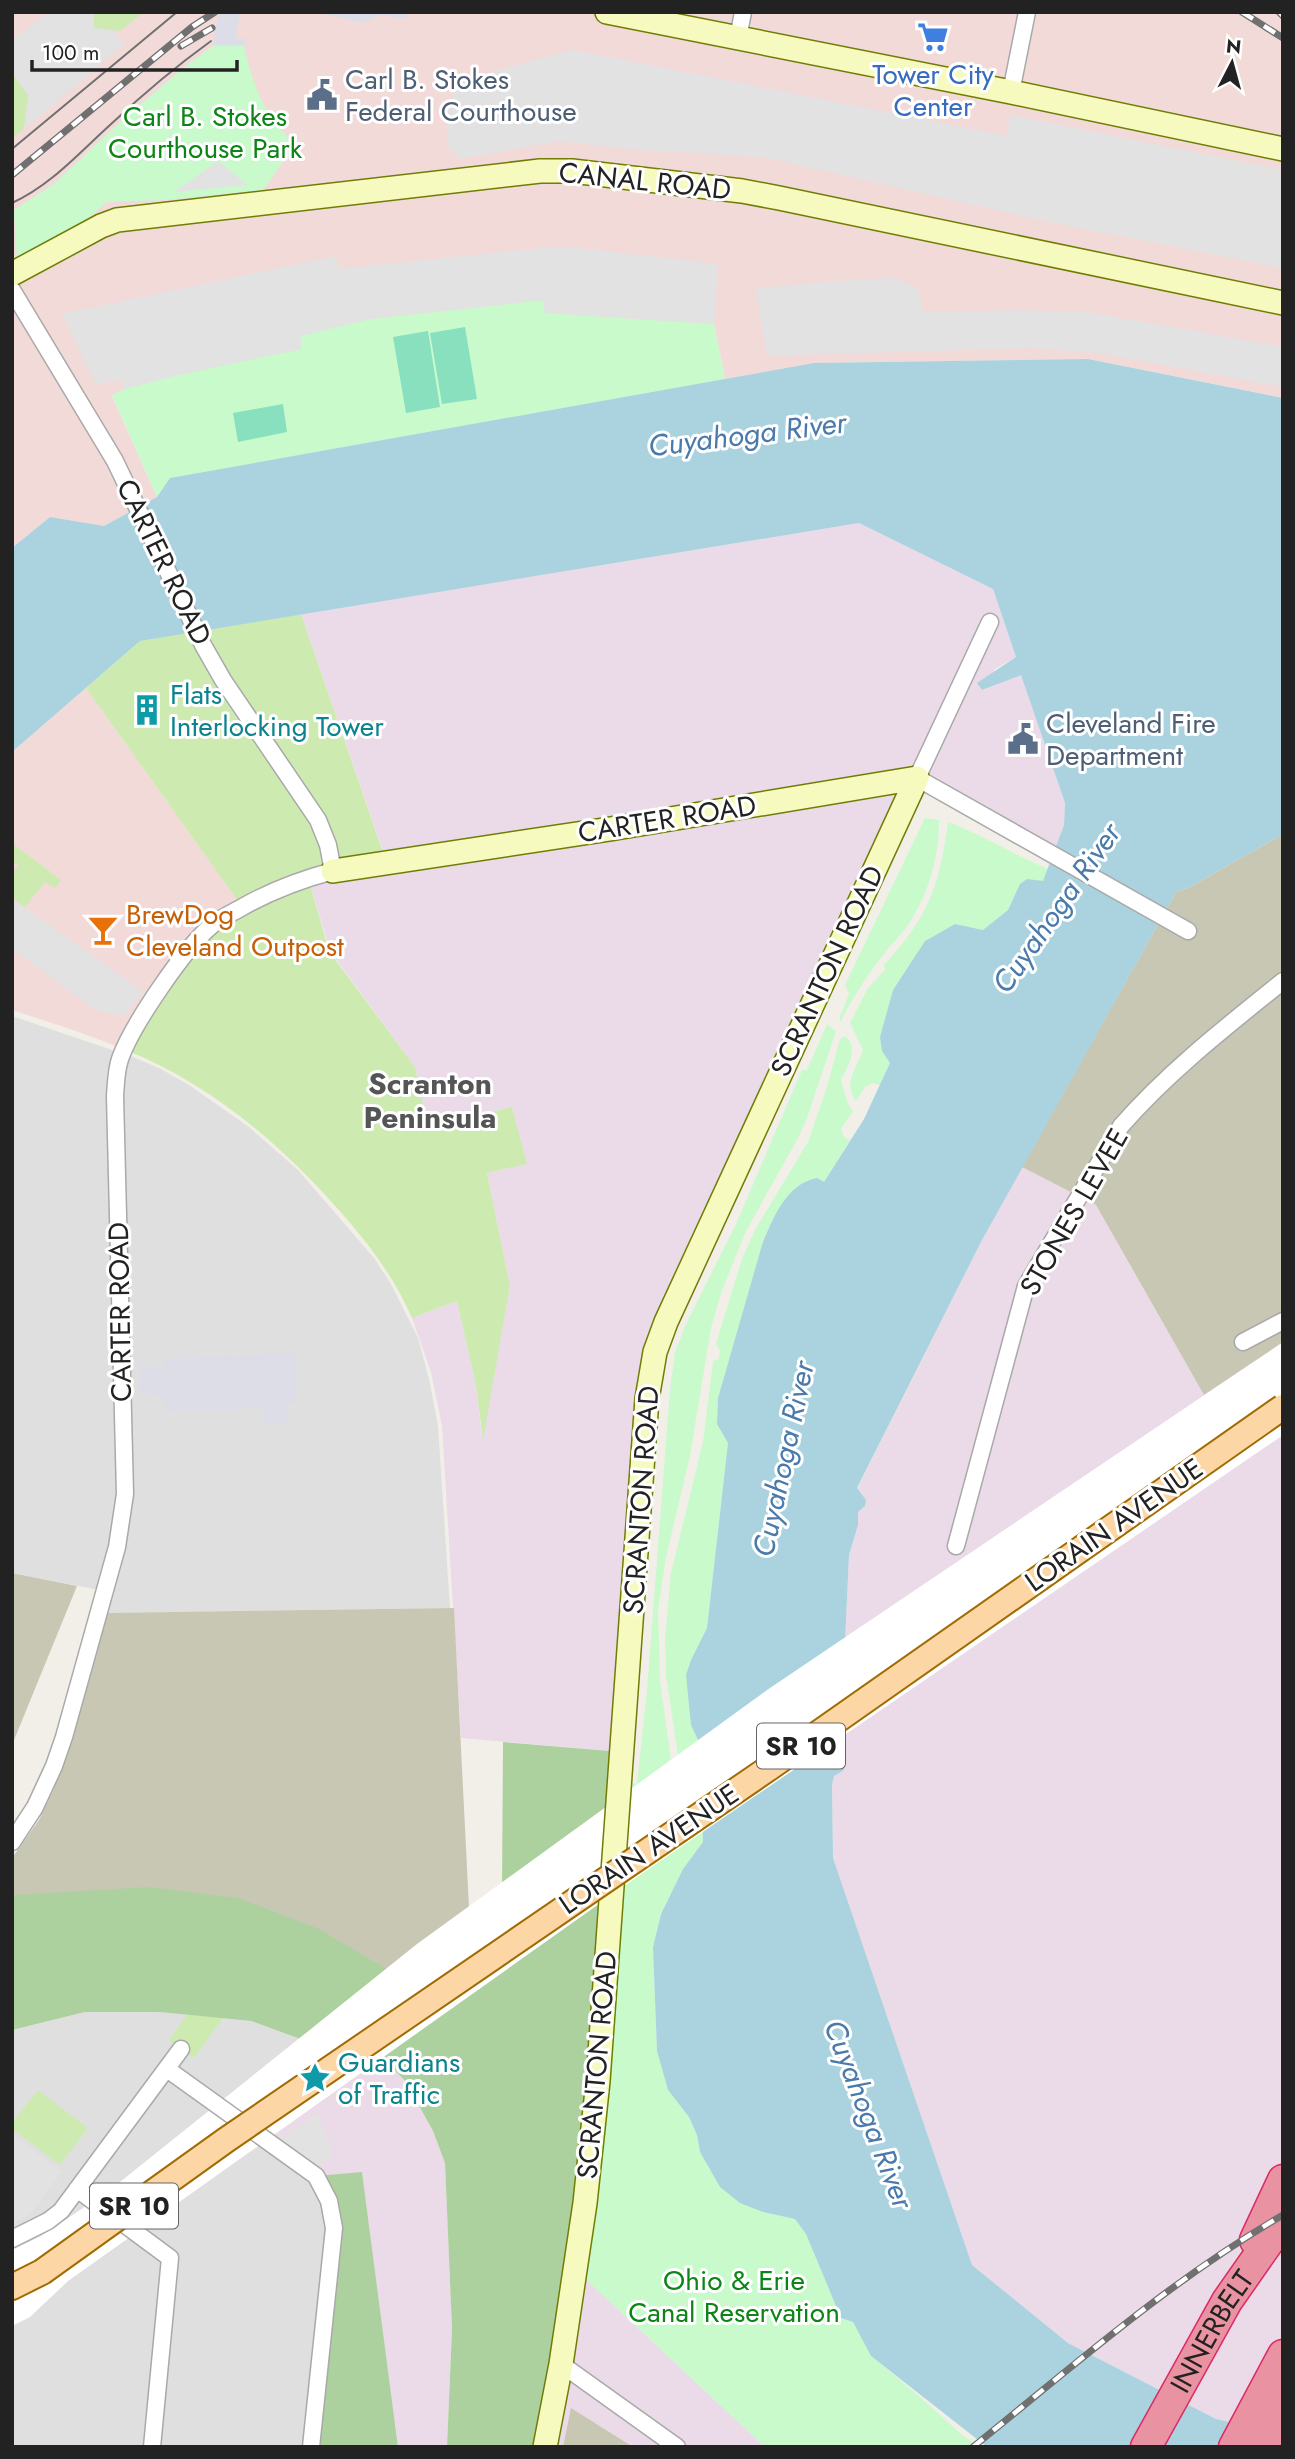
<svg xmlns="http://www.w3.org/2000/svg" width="1295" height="2459" font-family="Jost,sans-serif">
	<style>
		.residential { fill: #e0dfdf }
		.commercial { fill: #f2dad9 }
		.industrial { fill: #ebdbe8 }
		.construction { fill: #c7c7b4 }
		.grass { fill: #cdebb0 }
		.forest { fill: #add19e }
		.park { fill: #c8facc }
		.pitch { fill: #88e0be }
		.parking { fill: #e2e2e2 }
		.plaza { fill: #dddde8 }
		.water { fill: #aad3df }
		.pier { fill: #fff }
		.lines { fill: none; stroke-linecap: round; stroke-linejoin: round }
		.street-casing { stroke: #a9a9a9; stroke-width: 19 }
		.secondary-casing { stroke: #707d05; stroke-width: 26 }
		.primary-casing { stroke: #a06b00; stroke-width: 28 }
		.highway-casing { stroke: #dc2a67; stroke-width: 33 }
		.street { stroke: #fff; stroke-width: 16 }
		.secondary { stroke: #f7fabf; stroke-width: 23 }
		.primary { stroke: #fcd6a4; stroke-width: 24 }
		.highway { stroke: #e892a2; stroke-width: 30 }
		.tram { stroke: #707070; stroke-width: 2 }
		.rail-casing { stroke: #707070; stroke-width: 7 }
		.rail { stroke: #fff; stroke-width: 4.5; stroke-dasharray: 13; stroke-linecap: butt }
		.primary-bridge-casing { stroke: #a06b00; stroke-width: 28; stroke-linecap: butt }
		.primary-bridge { stroke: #fcd6a4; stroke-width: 24 }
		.labels { text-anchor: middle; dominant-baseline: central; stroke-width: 6; stroke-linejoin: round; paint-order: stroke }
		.shield { fill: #fff; stroke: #646464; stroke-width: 2 }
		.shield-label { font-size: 26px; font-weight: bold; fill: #222 }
		.shop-label { font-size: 28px; fill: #366cbe; stroke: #fff }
		.service-label { font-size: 28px; fill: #4e5e75; stroke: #fff; text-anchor: start }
		.park-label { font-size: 28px; fill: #0c8416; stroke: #fff }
		.street-label { font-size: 28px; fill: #222; stroke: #fff }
		.culture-label { font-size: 28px; fill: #0d838f; stroke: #fff; text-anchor: start }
		.food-label { font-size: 28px; fill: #c56008; stroke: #fff; text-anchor: start }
		.water-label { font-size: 30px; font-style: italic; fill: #4a7aab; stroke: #fff }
		.neighbourhood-label { font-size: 30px; font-weight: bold; fill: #555; stroke: #fff }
	</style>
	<rect width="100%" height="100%" fill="#f2efe9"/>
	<path class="residential" d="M 12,1016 L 115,1051 L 107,1073 L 106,1091 L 116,1504 L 100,1590 L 12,1573 Z
		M 128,1055 L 159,1068 L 189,1085 L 249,1127 L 298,1170 L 374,1258 L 391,1284 L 418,1338 L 429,1379 L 438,1426 L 450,1608 L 106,1613 L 131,1508 L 121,1093 Z
		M 85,2012 L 159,2012 L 251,2021 L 336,2052 L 316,2176 L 329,2201 L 311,2447 L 12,2447 L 12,2030 Z"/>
	<path class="commercial" d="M 12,12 L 1283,12 L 1283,398 L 1088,359 L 814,363 L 725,379 L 714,324 L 112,396 L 157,497 L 104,526 L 50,517 L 12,548 Z
		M 86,688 L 242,907 L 124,1049 L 76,1031 L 12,1010 L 12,752 Z"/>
	<path class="industrial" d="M 859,523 L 993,589 L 1016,657 L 995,669 L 983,690 L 1021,674 L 1065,803 L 1064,825 L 1053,857 L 917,778 L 666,1322 L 622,1752 L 461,1738 L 442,1426 L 431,1372 L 412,1318 L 457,1301 L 476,1386 L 482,1437 L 510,1286 L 487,1173 L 526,1164 L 512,1107 L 428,1126 L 415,1067 L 330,951 L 308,877 L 387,863 L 301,614 Z
		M 1022,1167 L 1096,1205 L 1204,1395 L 1283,1342 L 1283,2434 L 1216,2419 L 1068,2343 L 972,2265 L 833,1858 L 832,1785 L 834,1776 L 845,1761 L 840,1750 L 849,1555 L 858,1525 L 858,1512 L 865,1506 L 857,1489 L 982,1240 Z
		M 371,2045 L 406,2082 L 433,2131 L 445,2163 L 452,2329 L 447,2447 L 398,2447 L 362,2173 L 316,2176 L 252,2129 Z
		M 575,2269 L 765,2447 L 545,2447 Z"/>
	<path class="construction" d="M 1283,834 L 1283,1377 L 1255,1361 L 1204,1395 L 1096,1205 L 1022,1167 L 1176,892 L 1192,886 Z
		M 12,1573 L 77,1586 L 12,1745 Z
		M 454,1608 L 479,2108 L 444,2069 L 12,1904 L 12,1858 L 39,1820 L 53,1791 L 67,1754 L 106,1613 Z
		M 571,2408 L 633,2447 L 563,2447 Z"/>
	<path class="grass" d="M 94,12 L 144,12 L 120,31 L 94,28 Z
		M 12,73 L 28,95 L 24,129 L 12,139 Z
		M 301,614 L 387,864 L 308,877 L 329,951 L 415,1067 L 428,1126 L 512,1107 L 527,1164 L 487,1173 L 510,1286 L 483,1440 L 476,1386 L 457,1301 L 412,1318 C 394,1276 367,1242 337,1208 C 276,1140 210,1084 124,1049 L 170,976 L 242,907 L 86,688 L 140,641 Z
		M 12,843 L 61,880 L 55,888 L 45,882 L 25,907 L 12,898 L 12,874 L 18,865 L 12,861 Z
		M 187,2015 L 223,2018 L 194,2058 L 169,2040 Z
		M 38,2090 L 88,2128 L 60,2165 L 12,2129 L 12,2123 Z"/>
	<path class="forest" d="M 503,1742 L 622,1752 L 598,2081 L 545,2447 L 447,2447 L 452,2329 L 445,2163 L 433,2131 L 406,2082 L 371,2045 L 336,2052 L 251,2021 L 159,2012 L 85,2012 L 12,2030 L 12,1895 L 150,1887 L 238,1898 L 319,1929 L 388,1970 L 502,1893 Z
		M 362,2172 L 398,2447 L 311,2447 L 334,2228 L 316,2176 Z"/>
	<path class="park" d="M 213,46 L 244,46 C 254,88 263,115 295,145 L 263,190 L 166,200 L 107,202 L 84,222 L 17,258 L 14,210 L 54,184 L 120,122 L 182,69 Z
		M 544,300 L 545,313 L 714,324 L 725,379 L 170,478 L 157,497 L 112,395 L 124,389 L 178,375 L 301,349 L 300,336 L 370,319 Z
		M 925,818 L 939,820 C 939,855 930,890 911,920 C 905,931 895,940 887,950 C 869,973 853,996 840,1023 L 840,1017 L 849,994 L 845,985 Z
		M 948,822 C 983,835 1014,855 1048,869 L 1043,882 L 1027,879 L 1020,884 L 1008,910 L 983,930 L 955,924 L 925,941 L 893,990 L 880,1037 L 882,1051 L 890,1063 L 880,1085 L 873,1083 L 865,1087 L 856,1101 C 842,1084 857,1068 863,1050 L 850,1023 L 868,988 L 885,970 L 884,965 C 929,916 939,887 948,822 Z
		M 827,1024 L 836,1031 L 807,1118 L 798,1138 L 746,1231 L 721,1293 L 711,1328 L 690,1456 L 666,1557 L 658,1610 L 660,1681 L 671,1760 L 678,1755 L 666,1675 L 665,1639 L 671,1573 L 703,1442 L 713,1362 L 719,1358 L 720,1350 L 716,1344 L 742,1259 L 756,1228 L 808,1142 L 826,1090 L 840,1039 L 845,1036 C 860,1048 847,1067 841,1080 L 848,1104 L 853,1111 L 841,1129 L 844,1137 L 850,1140 L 824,1182 L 785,1199 L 762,1245 L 718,1398 L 717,1424 L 728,1443 L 707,1628 L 691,1660 L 698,1740 L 703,1842 L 683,1869 L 661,1913 L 653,1947 L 657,2051 L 668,2090 L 689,2117 L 697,2135 L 700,2152 L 720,2187 L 763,2212 L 795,2219 L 806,2234 L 841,2318 L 853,2322 L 871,2356 L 920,2397 L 961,2434 L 980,2447 L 765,2447 L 575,2269 L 620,1782 L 637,1784 L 647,1690 L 670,1390 L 675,1352 L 686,1324 L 736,1224 L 802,1070 L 807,1070 Z"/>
	<path class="pitch" d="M 465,327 L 477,399 L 442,404 L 430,333 Z
		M 428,331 L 440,407 L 406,413 L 393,337 Z
		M 283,404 L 287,432 L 238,442 L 233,413 Z"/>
	<path class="parking" d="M 48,12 L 94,12 L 94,28 L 112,30 L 125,44 L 24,129 L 28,95 L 12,73 L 12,41 Z
		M 573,50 L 1007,136 L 1010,115 L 1283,170 L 1283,268 L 1050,222 L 764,157 L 630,149 L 558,141 L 459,159 L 448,146 L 448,112 L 457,81 Z
		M 218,161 L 248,185 L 174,192 Z
		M 560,246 L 718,264 L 714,324 L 545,313 L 543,300 L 370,319 L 301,336 L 301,349 L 178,375 L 124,389 L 122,380 L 96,384 L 62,314 L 336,256 L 339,269 Z
		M 893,277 L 918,289 L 923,312 L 1013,310 L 1086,312 L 1283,347 L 1283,387 L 1100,353 L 1029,348 L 767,356 L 756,288 Z
		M 12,898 L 143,992 L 124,1016 L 95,1010 L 12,948 Z
		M 318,2113 L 333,2157 L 316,2168 L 278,2140 Z
		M 12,2134 L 62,2172 L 30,2214 L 12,2225 Z"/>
	<path class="plaza" d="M 220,12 L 240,12 L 236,38 L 245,39 L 245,45 L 214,45 L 215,28 Z
		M 313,12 L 407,12 L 406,19 L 380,15 L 364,23 Z
		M 295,1353 L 296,1404 L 286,1404 L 287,1423 L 264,1423 L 263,1408 L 166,1411 L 162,1397 L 138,1391 L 142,1364 L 163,1370 L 163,1359 Z"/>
	<path class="water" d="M 1088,359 L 1283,398 L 1283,834 L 1192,886 L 1176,892 L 982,1240 L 857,1488 L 866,1500 L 865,1506 L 858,1512 L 858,1525 L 849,1555 L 840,1750 L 845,1761 L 844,1770 L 834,1776 L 832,1785 L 833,1858 L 972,2265 L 1068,2343 L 1216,2419 L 1283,2434 L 1283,2447 L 987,2447 L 871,2356 L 853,2322 L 841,2318 L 806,2234 L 795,2219 L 763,2212 L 740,2203 L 720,2187 L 700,2152 L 697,2135 L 689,2117 L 668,2090 L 657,2051 L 653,1947 L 661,1914 L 683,1869 L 703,1842 L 699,1742 L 691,1725 L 686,1675 L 691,1660 L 707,1628 L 728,1443 L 717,1424 L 718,1398 L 762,1245 C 773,1218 786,1184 817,1178 L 824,1182 L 864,1119 L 890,1063 L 882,1051 L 880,1037 L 893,990 L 925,941 L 955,924 L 983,930 L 1008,910 L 1020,884 L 1027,879 L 1043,881 L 1064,825 L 1065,803 L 1021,675 L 982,690 L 977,683 L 1016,657 L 993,589 L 859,523 L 140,641 L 12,752 L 12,548 L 50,517 L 104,526 L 157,497 L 170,478 L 814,363 Z"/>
	<path class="pier" d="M 1283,1342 L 1283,1435 L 637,1877 L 68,2281 L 30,2317 L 12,2326 L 12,2250 L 41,2236 L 110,2190 L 417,1944 L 770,1688 Z"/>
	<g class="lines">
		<defs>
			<path id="street" d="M 738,38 L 743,12
				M 1011,92 L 1027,12
				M 12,290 L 115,461 L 203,645 L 223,680 L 318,820 L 328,845 L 333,871 C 299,880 270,891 239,909 C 230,914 219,919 211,926 C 184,949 132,1025 120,1059 C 116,1071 116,1083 115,1096 L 125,1494 L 117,1547 L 64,1737 L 54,1766 L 35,1807 L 12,1842
				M 990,622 L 917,778 L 1188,931
				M 1243,1342 L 1283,1321
				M 956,1546 L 1026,1286 L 1121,1126 C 1168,1072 1227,1026 1283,981
				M 167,2069 L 316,2176 L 329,2201 L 334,2228 L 311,2447
				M 77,2189 L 170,2258 L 152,2447
				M 12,2239 L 48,2221 L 61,2211 L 181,2049
				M 561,2364 L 677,2447"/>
			<path id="secondary" d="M 607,12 L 1011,92 L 1283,149
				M 12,274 L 101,226 L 117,220 L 540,171 L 572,171 L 742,191 L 779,198 L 1283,303
				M 333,871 L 610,829 L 917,778
				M 545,2447 L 561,2364 L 585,2203 L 598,2081 L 647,1399 L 655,1352 L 666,1322 L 917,778"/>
			<path id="primary" d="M 12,2287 L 42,2272"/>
			<g id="highway">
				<path d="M 1255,2240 L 1283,2180"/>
				<path id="s1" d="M 1146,2447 L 1227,2301 L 1283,2221"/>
				<path d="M 1234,2447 L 1283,2355"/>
				<path d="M 1263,2447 L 1283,2405"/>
			</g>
		</defs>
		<use href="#street" class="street-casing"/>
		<use href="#secondary" class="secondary-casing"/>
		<use href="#primary" class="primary-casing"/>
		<use href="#highway" class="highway-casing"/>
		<use href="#street" class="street"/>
		<use href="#secondary" class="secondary"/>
		<use href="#primary" class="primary"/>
		<use href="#highway" class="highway"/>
		<path class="tram" d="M 12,149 L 177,12
			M 12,203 C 51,185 78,154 110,125 C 142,95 175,67 211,41"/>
		<defs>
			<path id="rail" d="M 1242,12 L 1283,38
				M 1279,12 L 1283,16
				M 181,46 L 212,28
				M 12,175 L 192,27 L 215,12
				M 973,2447 C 1073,2366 1171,2280 1283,2215"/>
		</defs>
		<use href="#rail" class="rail-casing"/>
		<use href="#rail" class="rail"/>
		<defs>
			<path id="primary-bridge" d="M 42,2272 L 226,2140 L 769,1768 L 1283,1407"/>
		</defs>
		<use href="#primary-bridge" class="primary-bridge-casing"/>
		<use href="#primary-bridge" class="primary-bridge"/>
	</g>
	<defs>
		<symbol id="supermarket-bare" viewBox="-9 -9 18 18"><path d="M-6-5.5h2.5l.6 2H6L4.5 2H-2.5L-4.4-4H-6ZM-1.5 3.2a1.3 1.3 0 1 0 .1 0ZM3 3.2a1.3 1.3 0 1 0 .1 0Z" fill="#3f7fe0" stroke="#fff" stroke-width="2.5" paint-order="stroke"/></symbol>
		<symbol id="civic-bare" viewBox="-9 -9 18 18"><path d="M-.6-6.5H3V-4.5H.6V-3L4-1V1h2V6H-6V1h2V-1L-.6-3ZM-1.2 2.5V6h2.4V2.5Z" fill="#5c6f8a" stroke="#fff" stroke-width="2.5" paint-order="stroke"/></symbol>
		<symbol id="building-bare" viewBox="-9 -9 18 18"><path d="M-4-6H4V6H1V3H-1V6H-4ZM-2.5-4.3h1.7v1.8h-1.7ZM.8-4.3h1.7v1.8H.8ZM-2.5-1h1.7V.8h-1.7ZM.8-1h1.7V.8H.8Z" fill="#0f9aa8" stroke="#fff" stroke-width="2.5" paint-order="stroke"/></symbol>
		<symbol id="bar-bare" viewBox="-9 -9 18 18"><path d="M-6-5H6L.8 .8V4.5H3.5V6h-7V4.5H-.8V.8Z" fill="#e8710a" stroke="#fff" stroke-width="2.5" paint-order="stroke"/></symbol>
		<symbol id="sight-bare" viewBox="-9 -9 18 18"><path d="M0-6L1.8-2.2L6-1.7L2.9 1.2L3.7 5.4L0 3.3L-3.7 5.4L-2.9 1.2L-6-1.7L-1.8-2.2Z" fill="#0f9aa8" stroke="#fff" stroke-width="2.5" paint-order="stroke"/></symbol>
	</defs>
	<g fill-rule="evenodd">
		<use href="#supermarket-bare" x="911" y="15" width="44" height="44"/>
		<use href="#civic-bare" x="300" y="73" width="44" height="44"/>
		<use href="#building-bare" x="125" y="688" width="44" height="44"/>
		<use href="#civic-bare" x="1001" y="717" width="44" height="44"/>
		<use href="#bar-bare" x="81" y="908" width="44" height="44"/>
		<use href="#sight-bare" x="293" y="2056" width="44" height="44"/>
	</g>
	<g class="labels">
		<g class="shield">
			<rect x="757" y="1723.5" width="88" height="45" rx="5"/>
			<rect x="90" y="2183.5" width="88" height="45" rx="5"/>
		</g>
		<g class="shield-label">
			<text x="801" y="1746">SR 10</text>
			<text x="134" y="2206">SR 10</text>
		</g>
		<g class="shop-label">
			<text x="933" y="74">Tower City<tspan x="933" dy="32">Center</tspan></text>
		</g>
		<g class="service-label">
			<text x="345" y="79">Carl B. Stokes<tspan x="345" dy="32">Federal Courthouse</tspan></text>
			<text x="1046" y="723">Cleveland Fire<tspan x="1046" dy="32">Department</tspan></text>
		</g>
		<g class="park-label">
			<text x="205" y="116">Carl B. Stokes<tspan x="205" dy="32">Courthouse Park</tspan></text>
			<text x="734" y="2280">Ohio &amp; Erie<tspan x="734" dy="32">Canal Reservation</tspan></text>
		</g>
		<g class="street-label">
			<text transform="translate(645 181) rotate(6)">CANAL ROAD</text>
			<text transform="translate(164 562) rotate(64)">CARTER ROAD</text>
			<text transform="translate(667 819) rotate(-9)">CARTER ROAD</text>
			<text transform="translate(827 971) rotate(-65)">SCRANTON ROAD</text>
			<text transform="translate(1074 1212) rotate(-60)">STONES LEVEE</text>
			<text transform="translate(120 1312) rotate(-91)">CARTER ROAD</text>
			<text transform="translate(641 1500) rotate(-86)">SCRANTON ROAD</text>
			<text transform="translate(1114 1525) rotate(-35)">LORAIN AVENUE</text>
			<text transform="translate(649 1849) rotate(-34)">LORAIN AVENUE</text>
			<text transform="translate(597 2065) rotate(-85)">SCRANTON ROAD</text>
			<text stroke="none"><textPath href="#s1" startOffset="133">INNERBELT</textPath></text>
		</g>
		<g class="culture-label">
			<text x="170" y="694">Flats<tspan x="170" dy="32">Interlocking Tower</tspan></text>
			<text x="338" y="2062">Guardians<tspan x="338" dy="32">of Traffic</tspan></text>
		</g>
		<g class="food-label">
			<text x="126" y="914">BrewDog<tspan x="126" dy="32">Cleveland Outpost</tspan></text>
		</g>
		<g class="water-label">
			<text transform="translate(747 434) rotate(-7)">Cuyahoga River</text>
			<text transform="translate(1056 908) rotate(-55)">Cuyahoga River</text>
			<text transform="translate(783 1459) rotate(-78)">Cuyahoga River</text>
			<text transform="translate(869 2114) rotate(69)">Cuyahoga River</text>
		</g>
		<g class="neighbourhood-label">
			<text x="430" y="1083">Scranton<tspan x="430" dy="34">Peninsula</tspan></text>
		</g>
	</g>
	<rect width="1295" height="2459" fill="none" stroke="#222222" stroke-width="28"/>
	<g transform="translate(1232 63) rotate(6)" stroke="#ffffff" stroke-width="5" paint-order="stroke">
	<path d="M0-5L12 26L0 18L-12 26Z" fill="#222222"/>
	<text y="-10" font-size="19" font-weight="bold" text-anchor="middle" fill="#222222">N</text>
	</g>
	<path d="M32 60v10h205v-10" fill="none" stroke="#222222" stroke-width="3.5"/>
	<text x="42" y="60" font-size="21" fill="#222222" stroke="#ffffff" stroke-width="5" paint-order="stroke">100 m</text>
</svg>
